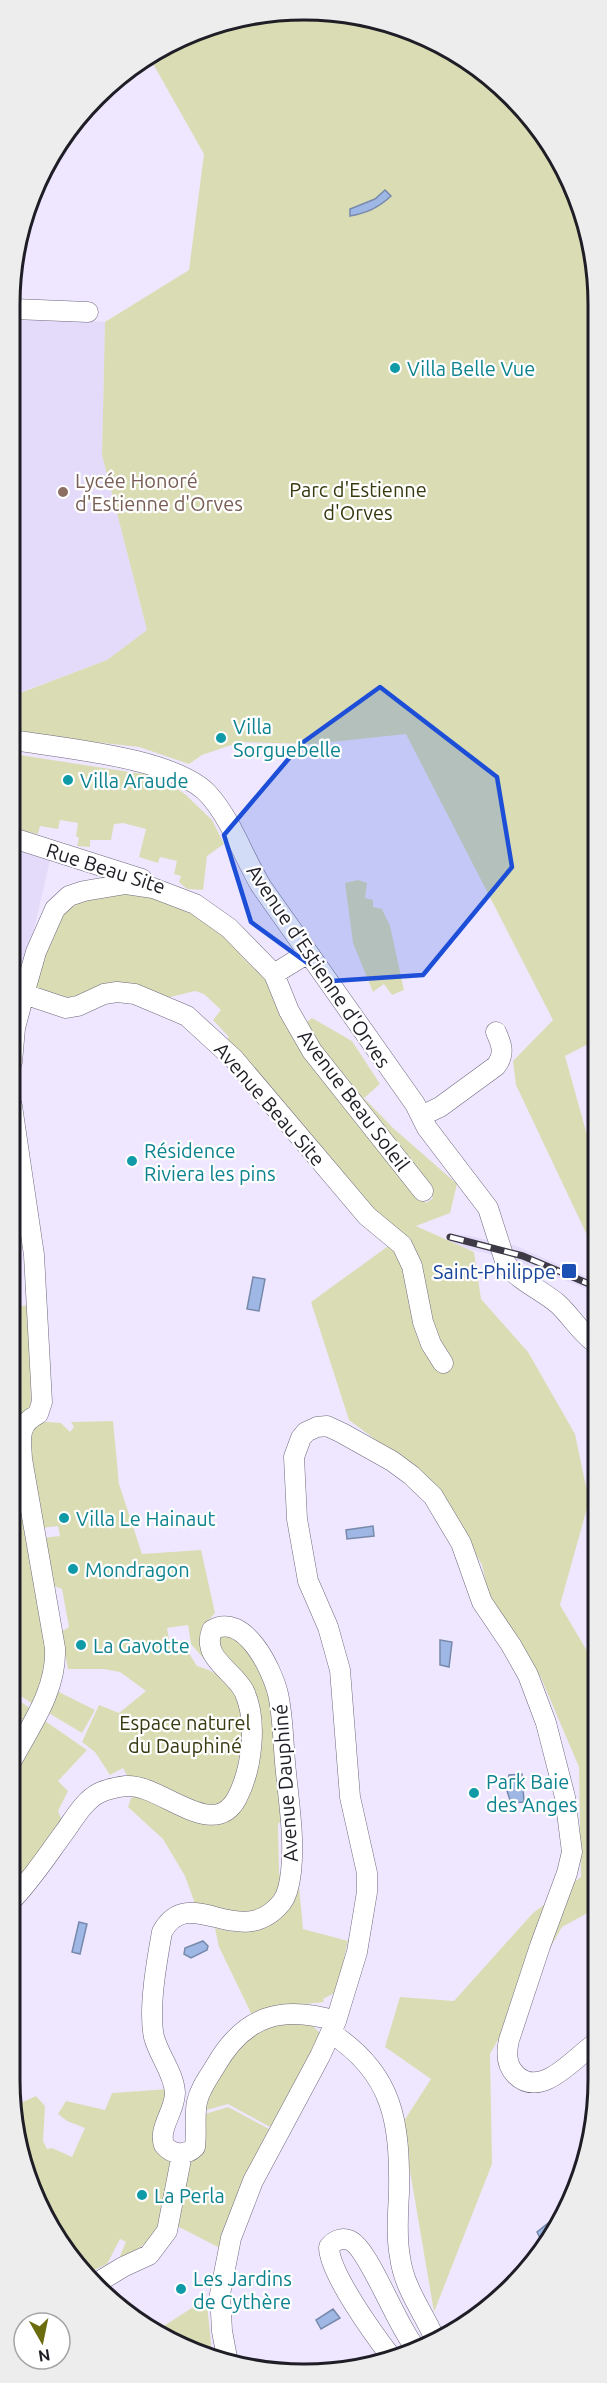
<svg xmlns="http://www.w3.org/2000/svg" width="607" height="2383" font-family="Ubuntu,sans-serif">
	<style>
		.built { fill: #e4dbfa }
		.green { fill: #daddb4 }
		.water { fill: #9eb7e5; stroke: #7889ab; stroke-width: 1.5 }
		.lines { fill: none; stroke-linecap: round; stroke-linejoin: round }
		.minor-casing { stroke: #6f687d; stroke-width: 21 }
		.minor { stroke: #fff; stroke-width: 20 }
		.rail-casing { stroke: #3d3a45; stroke-width: 7 }
		.rail { stroke: #fff; stroke-width: 4.5; stroke-dasharray: 14; stroke-linecap: butt }
		.marked { fill: #1d4ed8; fill-opacity: 0.2; stroke: #1d4ed8; stroke-width: 4.5; stroke-linejoin: round }
		.culture-dot { fill: #0f9aa8; stroke: #fff; stroke-width: 2 }
		.education-dot { fill: #8d6e63; stroke: #fff; stroke-width: 2 }
		.transit-dot { fill: #1a4fb4; stroke: #fff; stroke-width: 2 }
		.labels { text-anchor: middle; dominant-baseline: central; stroke-width: 4.5; stroke-linejoin: round; paint-order: stroke }
		.culture-label { font-size: 20px; fill: #0d838f; stroke: #fff; text-anchor: start }
		.education-label { font-size: 20px; fill: #785e54; stroke: #fff; text-anchor: start }
		.park-label { font-size: 20px; fill: #37390e; stroke: #fff }
		.street-label { font-size: 20px; fill: #1f1d25; stroke: #fff }
		.transit-label { font-size: 20px; fill: #164399; stroke: #fff; text-anchor: end }
		.rim { fill: none; stroke: #1f1d25; stroke-width: 3 }
	</style>
	<rect width="100%" height="100%" fill="#eee7ff"/>
	<path class="built" d="M 14,317 L 105,322 L 102,455 L 147,630 L 107,660 L 13,695 Z
		M 13,843 L 51,856 L 12,1023 Z
		M 449,1234 L 465,1235 L 516,1246 L 594,1280 L 594,1292 L 515,1260 L 451,1245 Z"/>
	<path class="green" d="M 246,15 L 361,15 L 450,48 L 525,109 L 575,190 L 596,265 L 594,1041 L 565,1056 L 594,1160 L 594,1239 L 586,1233 L 516,1085 L 513,1061 L 553,1020 L 406,734 L 313,744 L 240,742 L 202,755 L 189,764 L 139,747 L 13,733 L 20,693 L 107,660 L 147,630 L 102,455 L 105,322 L 189,270 L 204,154 L 148,55 Z
		M 13,754 L 143,774 L 169,783 L 186,795 L 212,820 L 224,844 L 207,856 L 203,890 L 187,889 L 179,882 L 181,876 L 174,874 L 177,861 L 160,857 L 158,863 L 139,857 L 146,829 L 123,823 L 114,824 L 111,840 L 90,840 L 90,847 L 77,846 L 79,838 L 76,836 L 78,823 L 60,820 L 58,829 L 40,826 L 38,834 L 13,829 Z
		M 358,880 L 367,883 L 365,898 L 373,900 L 373,907 L 382,909 L 390,926 L 404,990 L 392,995 L 384,984 L 373,992 L 353,943 L 345,883 Z
		M 121,889 L 185,907 L 222,931 L 244,959 L 265,978 L 426,1203 L 433,1198 L 417,1175 L 304,1024 L 312,1018 L 352,1041 L 380,1084 L 364,1098 L 392,1127 L 457,1184 L 450,1213 L 416,1226 L 474,1252 L 481,1299 L 528,1352 L 575,1434 L 589,1501 L 560,1605 L 593,1661 L 593,1910 L 562,1927 L 490,2054 L 492,2164 L 434,2312 L 402,2124 L 431,2079 L 385,2047 L 400,1997 L 454,2001 L 533,1913 L 581,1877 L 579,1767 L 541,1678 L 488,1592 L 482,1565 L 435,1484 L 349,1420 L 311,1302 L 398,1239 L 225,1041 L 229,1037 L 213,1020 L 221,1010 L 204,994 L 195,991 L 158,1000 L 117,989 L 74,1004 L 35,990 L 54,920 L 75,897 Z
		M 30,1305 L 31,1412 L 25,1414 L 50,1657 L 33,1704 L 10,1689 L 11,1307 Z
		M 35,1421 L 61,1423 L 70,1432 L 74,1427 L 71,1422 L 113,1421 L 119,1484 L 142,1554 L 201,1550 L 215,1613 L 208,1621 L 207,1657 L 204,1659 L 191,1644 L 188,1625 L 167,1628 L 171,1652 L 187,1650 L 197,1666 C 247,1680 247,1721 238,1764 C 236,1772 236,1785 232,1792 C 228,1798 220,1803 215,1808 L 183,1798 L 156,1783 L 128,1777 L 123,1768 L 110,1775 L 95,1752 L 82,1742 L 99,1705 L 119,1713 L 146,1691 L 120,1672 L 104,1669 L 68,1669 L 61,1632 L 69,1627 L 62,1589 L 52,1585 L 43,1538 L 60,1536 L 58,1526 L 41,1528 L 28,1441 Z
		M 223,1632 L 234,1633 L 261,1668 L 270,1700 L 282,1820 L 278,1824 L 279,1874 L 283,1876 L 276,1898 L 250,1915 L 195,1904 L 185,1876 L 163,1839 L 128,1807 L 131,1798 L 139,1795 L 228,1819 L 248,1800 L 259,1728 L 218,1651 L 214,1640 Z
		M 57,1691 L 95,1710 L 82,1733 L 47,1712 Z
		M 10,1694 L 31,1709 L 10,1750 Z
		M 45,1721 L 87,1750 L 58,1781 L 68,1791 L 58,1811 L 62,1820 L 10,1892 L 10,1783 Z
		M 298,1876 L 303,1929 L 348,1941 L 336,1992 L 323,1999 L 324,2002 L 277,2007 L 252,2015 L 219,1947 L 215,1928 C 239,1935 274,1934 287,1908 C 291,1898 294,1887 298,1876 Z
		M 277,2021 L 311,2024 L 320,2033 L 320,2037 L 272,2128 L 228,2104 L 203,2111 L 203,2102 L 241,2040 Z
		M 169,2089 C 172,2133 179,2189 157,2229 C 150,2241 137,2250 126,2257 L 120,2256 L 126,2242 L 120,2239 L 107,2264 L 84,2275 L 31,2192 L 29,2178 L 31,2178 L 33,2170 L 26,2166 L 14,2106 L 36,2096 L 45,2106 L 43,2141 L 47,2149 L 52,2148 L 72,2157 L 85,2128 L 67,2121 L 58,2114 L 66,2101 L 105,2110 L 112,2093 Z
		M 228,2107 L 271,2130 L 222,2249 L 177,2226 L 190,2163 L 197,2157 L 202,2115 Z
		M 207,2303 L 212,2354 L 173,2343 L 156,2331 L 198,2304 Z"/>
	<path class="water" d="M 385,190 L 391,196 C 378,208 367,213 350,216 L 350,209 L 375,199 Z
		M 253,1277 L 265,1279 L 259,1311 L 247,1309 Z
		M 373,1526 L 374,1536 L 347,1539 L 346,1530 Z
		M 440,1640 L 452,1642 L 449,1667 L 440,1665 Z
		M 522,1774 L 524,1802 L 511,1803 L 506,1788 L 509,1775 Z
		M 79,1922 L 87,1924 L 80,1954 L 72,1952 Z
		M 203,1941 L 208,1946 L 207,1950 L 191,1958 L 184,1954 L 185,1948 Z
		M 557,2216 L 561,2220 L 558,2227 L 543,2244 L 537,2232 Z
		M 333,2309 L 340,2318 L 321,2329 L 316,2320 Z"/>
	<g class="lines">
		<defs>
			<path id="minor" d="M 14,309 L 88,312
				M 13,740 C 62,748 177,758 209,795 C 232,821 243,856 261,886 L 415,1104 L 427,1128 L 488,1208 L 506,1264 C 520,1282 542,1290 558,1304 C 571,1316 580,1332 594,1342
				M 13,838 L 142,879
				M 308,953 L 274,974 L 229,928 L 195,904 L 153,888 L 126,884 L 84,891 L 69,896 L 55,909 L 36,952 L 24,994 L 66,1008 L 78,1006 L 104,994 L 117,992 L 135,994 L 187,1016 L 234,1059 L 367,1216 L 402,1245 L 412,1266 L 423,1322 L 431,1344 L 443,1363
				M 274,974 L 289,1011 L 312,1051 L 423,1191
				M 12,1062 L 15,1028 L 24,994
				M 421,1116 L 440,1107 L 496,1066 C 505,1054 502,1045 496,1032
				M 10,1764 C 30,1726 57,1691 55,1648 L 22,1459 C 21,1438 17,1425 38,1414 L 42,1402 L 34,1255 L 12,1106
				M 10,1902 C 31,1881 48,1854 66,1830 C 75,1817 85,1800 99,1793 C 107,1789 118,1787 126,1786 C 160,1783 213,1843 237,1798 C 252,1769 258,1721 244,1691 C 233,1670 201,1658 212,1630 C 244,1611 272,1669 278,1694 C 283,1716 283,1740 285,1762 C 288,1798 295,1836 291,1872 C 290,1881 288,1894 282,1902 C 240,1954 190,1881 162,1932 C 157,1960 148,2009 154,2037 C 159,2056 174,2073 175,2093 C 175,2111 158,2128 164,2145 C 172,2155 186,2156 195,2147 C 197,2132 194,2117 197,2102 C 200,2088 209,2077 216,2065 C 245,2015 282,2005 336,2021
				M 331,2033 C 394,2074 400,2123 399,2193 C 398,2214 396,2236 400,2257 C 404,2288 422,2310 434,2337
				M 95,2284 L 123,2267 L 149,2255 L 167,2231 L 182,2154
				M 227,2358 L 222,2331 L 220,2294 L 231,2238 L 253,2181 L 320,2056 L 336,2021 L 357,1952 L 367,1892 L 367,1873 L 350,1797 L 340,1670 L 328,1627 L 308,1581 L 297,1519 L 294,1457 L 301,1438 L 306,1432 L 317,1427 L 327,1426 L 342,1433 L 392,1461 L 411,1475 L 433,1496 L 461,1543 L 482,1602 L 511,1645 L 528,1675 L 546,1723 L 565,1797 L 572,1852 L 567,1873 L 540,1946 L 509,2040 C 506,2053 506,2065 516,2075 C 541,2099 573,2059 593,2045
				M 392,2358 C 375,2336 329,2273 329,2247 C 334,2241 341,2237 349,2240 C 368,2246 397,2327 415,2347"/>
		</defs>
		<use href="#minor" class="minor-casing"/>
		<use href="#minor" class="minor"/>
		<defs>
			<path id="rail" d="M 450,1237 L 523,1256 L 594,1286"/>
		</defs>
		<use href="#rail" class="rail-casing"/>
		<use href="#rail" class="rail"/>
	</g>
	<path class="marked" d="M 380,687 L 497,777 L 512,867 L 423,975 L 332,981 L 251,922 L 224,835 L 302,743 Z"/>
	<g class="culture-dot">
		<circle cx="395" cy="368" r="6"/>
		<circle cx="221" cy="738" r="6"/>
		<circle cx="68" cy="780" r="6"/>
		<circle cx="132" cy="1161" r="6"/>
		<circle cx="64" cy="1518" r="6"/>
		<circle cx="73" cy="1569" r="6"/>
		<circle cx="81" cy="1645" r="6"/>
		<circle cx="474" cy="1793" r="6"/>
		<circle cx="142" cy="2195" r="6"/>
		<circle cx="181" cy="2289" r="6"/>
	</g>
	<circle class="education-dot" cx="63" cy="492" r="6"/>
	<rect class="transit-dot" x="561" y="1263" width="16" height="16" rx="3"/>
	<g class="labels">
		<g class="culture-label">
			<text x="407" y="368">Villa Belle Vue</text>
			<text x="233" y="726">Villa<tspan x="233" dy="23">Sorguebelle</tspan></text>
			<text x="80" y="780">Villa Araude</text>
			<text x="144" y="1150">Résidence<tspan x="144" dy="23">Riviera les pins</tspan></text>
			<text x="76" y="1518">Villa Le Hainaut</text>
			<text x="85" y="1569">Mondragon</text>
			<text x="93" y="1645">La Gavotte</text>
			<text x="486" y="1781">Park Baie<tspan x="486" dy="23">des Anges</tspan></text>
			<text x="154" y="2195">La Perla</text>
			<text x="193" y="2278">Les Jardins<tspan x="193" dy="23">de Cythère</tspan></text>
		</g>
		<g class="education-label">
			<text x="75" y="480">Lycée Honoré<tspan x="75" dy="23">d'Estienne d'Orves</tspan></text>
		</g>
		<g class="park-label">
			<text x="358" y="489">Parc d'Estienne<tspan x="358" dy="23">d'Orves</tspan></text>
			<text x="185" y="1722">Espace naturel<tspan x="185" dy="23">du Dauphiné</tspan></text>
		</g>
		<g class="street-label">
			<text transform="translate(106 868) rotate(18)">Rue Beau Site</text>
			<text transform="translate(319 966) rotate(56)">Avenue d'Estienne d'Orves</text>
			<text transform="translate(354 1100) rotate(53)">Avenue Beau Soleil</text>
			<text transform="translate(270 1104) rotate(49)">Avenue Beau Site</text>
			<text transform="translate(285 1783) rotate(-94)">Avenue Dauphiné</text>
		</g>
		<g class="transit-label">
			<text x="556" y="1271">Saint-Philippe</text>
		</g>
	</g>
	<path d="M0 0H607V2383H0ZM304 20H304A284 284 0 0 1 588 304V2080A284 284 0 0 1 304 2364H304A284 284 0 0 1 20 2080V304A284 284 0 0 1 304 20Z" fill="#ededee" fill-rule="evenodd"/>
	<path class="rim" d="M304 20H304A284 284 0 0 1 588 304V2080A284 284 0 0 1 304 2364H304A284 284 0 0 1 20 2080V304A284 284 0 0 1 304 20Z"/>
	<g transform="translate(42 2341) rotate(171)"><circle r="28" fill="#ffffff" stroke="#a5a5a8" stroke-width="1.5"/>
	<path d="M0-4.5L10 22L0 15L-10 22Z" fill="#6b6c0d"/>
	<text y="-9" font-size="16" font-weight="bold" text-anchor="middle" fill="#1f1d25">N</text>
	</g>
</svg>
